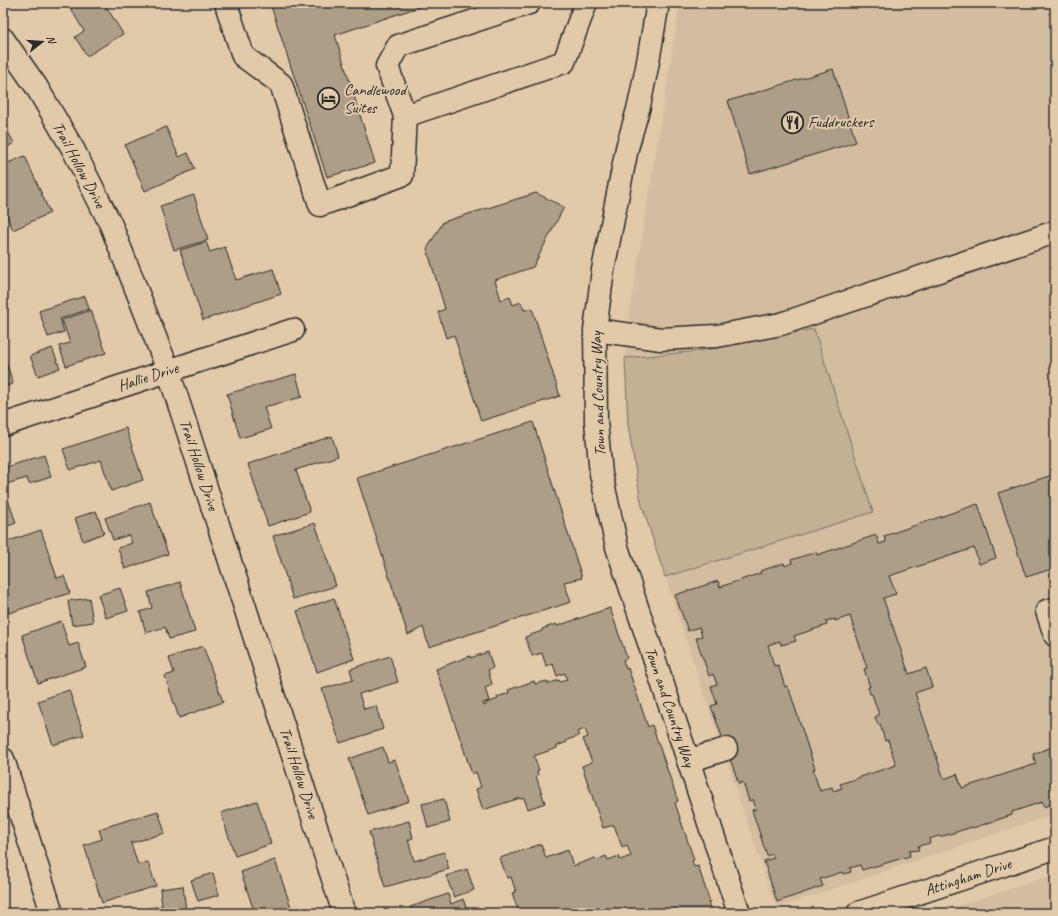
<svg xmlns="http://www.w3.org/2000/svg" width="1058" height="916" font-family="Caveat,sans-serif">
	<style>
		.built { fill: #d2bda0 }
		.green { fill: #c3b095; stroke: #776e60 }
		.building { fill: #af9e87; stroke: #2b2b2b; fill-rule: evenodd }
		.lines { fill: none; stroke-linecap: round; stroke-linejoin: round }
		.minor-casing { stroke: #2b2b2b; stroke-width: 25 }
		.minor { stroke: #e1caaa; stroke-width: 22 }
		.labels { text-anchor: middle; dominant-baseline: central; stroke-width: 4; stroke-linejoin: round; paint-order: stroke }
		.poi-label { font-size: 16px; fill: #2b2b2b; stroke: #e1caaa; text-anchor: start }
		.street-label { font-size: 16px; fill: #2b2b2b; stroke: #e1caaa }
	</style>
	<rect width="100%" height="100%" fill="#e1caaa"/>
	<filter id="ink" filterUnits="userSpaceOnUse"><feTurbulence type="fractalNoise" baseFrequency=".025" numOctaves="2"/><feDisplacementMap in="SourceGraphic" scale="8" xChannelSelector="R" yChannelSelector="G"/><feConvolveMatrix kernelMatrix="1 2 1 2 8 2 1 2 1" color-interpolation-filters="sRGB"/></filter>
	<g filter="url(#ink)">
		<path class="built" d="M 680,3 L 1055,3 L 1055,814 L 776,908 L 665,577 L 873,511 L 814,329 L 699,351 L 625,358 L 628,321 Z
			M 1055,874 L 1055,913 L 936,913 Z"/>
		<path class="green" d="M 814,329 L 873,512 L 665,577 L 641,502 L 628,425 L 625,358 L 699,351 Z"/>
		<path class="building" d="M 69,3 L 104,3 L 123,34 L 87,56 L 75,37 L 84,31 L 68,4 Z
			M 270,3 L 431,3 L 335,35 L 375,163 L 327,177 Z
			M 833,69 L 856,142 L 750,174 L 728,101 Z
			M 3,123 L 14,143 L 3,150 Z
			M 166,127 L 179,157 L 188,153 L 195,169 L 145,191 L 125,145 Z
			M 25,156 L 50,213 L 13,230 L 3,207 L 3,165 Z
			M 536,193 L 564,207 L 533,267 L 495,280 L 501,300 L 510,297 L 513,305 L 521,302 L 524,310 L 532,308 L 560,396 L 481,421 L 454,335 L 446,338 L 438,312 L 445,309 L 427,249 L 443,222 Z
			M 194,195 L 208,240 L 174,250 L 160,206 Z
			M 206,242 L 210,252 L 225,247 L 236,280 L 273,269 L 281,294 L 203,320 L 180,250 Z
			M 85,296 L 89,309 L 60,319 L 64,332 L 48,337 L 39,311 Z
			M 91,310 L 106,353 L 66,366 L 59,346 L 70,343 L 62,320 Z
			M 52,348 L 60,368 L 38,376 L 30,356 Z
			M 6,361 L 13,384 L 3,387 L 3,362 Z
			M 296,374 L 302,397 L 264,407 L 271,429 L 240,438 L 227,394 Z
			M 533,422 L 582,578 L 564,582 L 571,602 L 429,647 L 423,627 L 408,635 L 357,478 Z
			M 126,428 L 143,480 L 111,491 L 101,460 L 70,470 L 63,449 Z
			M 332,436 L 338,456 L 296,470 L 310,512 L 268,526 L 248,464 Z
			M 44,455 L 51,477 L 29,484 L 27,478 L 3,485 L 16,523 L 3,528 L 3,468 Z
			M 1055,474 L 1055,568 L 1026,577 L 998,493 Z
			M 150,502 L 168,554 L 125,569 L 118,548 L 132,543 L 129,535 L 113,540 L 105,518 Z
			M 978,504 L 996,558 L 979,564 L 974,548 L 889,576 L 896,594 L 883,598 L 909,674 L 926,668 L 932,687 L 915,693 L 944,779 L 957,774 L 962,788 L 1036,764 L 1033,754 L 1055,746 L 1055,810 L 1054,810 L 1052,804 L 1044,807 L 1042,802 L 1012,812 L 1012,815 L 973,828 L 972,827 L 940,837 L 939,836 L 929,839 L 930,843 L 918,846 L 919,850 L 909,851 L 910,856 L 862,870 L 860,865 L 850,868 L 851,872 L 843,874 L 842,872 L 820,879 L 823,886 L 777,902 L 764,861 L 774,858 L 772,854 L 767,856 L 752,810 L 756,809 L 753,799 L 749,801 L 743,782 L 739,784 L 711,706 L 717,704 L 711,686 L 717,684 L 713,674 L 709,676 L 696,638 L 702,636 L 699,627 L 688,631 L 675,595 L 718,581 L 720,587 L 761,573 L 760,571 L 784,563 L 785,566 L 792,563 L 791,560 L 816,552 L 817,555 L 876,535 L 879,544 L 886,542 L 884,536 ZM 850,616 L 867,668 L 864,669 L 870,687 L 868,687 L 870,694 L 872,694 L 879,715 L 875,717 L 878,725 L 880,724 L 885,741 L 888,740 L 896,765 L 840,784 L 842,788 L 833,791 L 832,787 L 820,791 L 813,770 L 815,769 L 788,686 L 785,687 L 778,665 L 774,666 L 768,645 L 780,641 L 781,645 L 796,641 L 794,636 L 827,625 L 826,621 L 835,619 L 835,621 Z
			M 96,511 L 104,533 L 83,541 L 75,518 Z
			M 315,523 L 336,586 L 293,599 L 273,536 Z
			M 41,530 L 57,578 L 64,576 L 70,593 L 9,613 L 3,593 L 3,543 Z
			M 180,582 L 195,632 L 169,639 L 165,627 L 146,633 L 140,612 L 152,608 L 148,592 Z
			M 120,588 L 128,611 L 106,618 L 98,595 Z
			M 89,598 L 93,622 L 72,625 L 68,601 Z
			M 334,598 L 354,659 L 317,672 L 297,611 Z
			M 610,608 L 627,658 L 623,660 L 626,669 L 628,668 L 648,727 L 652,725 L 678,801 L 675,803 L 694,860 L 692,861 L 694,867 L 698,866 L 710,902 L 708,902 L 712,913 L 519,913 L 512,893 L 516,892 L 511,877 L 507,878 L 500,858 L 541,844 L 546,858 L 568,850 L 573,866 L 595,858 L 597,860 L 606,856 L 608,860 L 619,856 L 620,860 L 631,856 L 627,845 L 622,847 L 614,825 L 603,828 L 582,766 L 592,762 L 583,739 L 588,737 L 585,729 L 577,732 L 579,736 L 567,740 L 567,742 L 557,746 L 557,748 L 534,756 L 539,770 L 537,771 L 538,775 L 536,776 L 545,803 L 528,809 L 524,798 L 520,799 L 520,798 L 483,810 L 476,789 L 481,787 L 476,772 L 472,774 L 462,744 L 463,744 L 462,741 L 461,741 L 436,669 L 470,656 L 470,658 L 488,652 L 493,668 L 488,670 L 492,684 L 490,685 L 490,686 L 485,688 L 489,701 L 483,703 L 484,706 L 486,705 L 486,703 L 498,699 L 497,697 L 509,693 L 508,690 L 534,681 L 535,684 L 547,681 L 548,684 L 559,680 L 560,682 L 567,680 L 565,673 L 557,676 L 553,664 L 546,666 L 542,653 L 532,656 L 525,637 L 542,631 L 542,629 L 556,624 L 557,626 Z
			M 61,621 L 69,646 L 78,643 L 86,667 L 38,683 L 22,635 Z
			M 203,646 L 223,702 L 179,718 L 165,676 L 174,673 L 169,658 Z
			M 390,656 L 398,682 L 359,694 L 364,709 L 376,706 L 383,729 L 340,743 L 322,689 L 353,680 L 350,669 Z
			M 69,690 L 84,735 L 53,745 L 38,701 Z
			M 383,747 L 388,762 L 395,760 L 409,801 L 368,815 L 349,759 Z
			M 444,799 L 450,822 L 428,828 L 422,804 Z
			M 257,801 L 271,844 L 235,856 L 221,813 Z
			M 158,811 L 165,833 L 131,843 L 138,865 L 148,862 L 156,886 L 102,903 L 84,845 L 102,839 L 99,829 Z
			M 409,821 L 413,838 L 408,840 L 414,861 L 444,852 L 449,869 L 385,887 L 369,832 Z
			M 275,860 L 293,913 L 249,913 L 254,911 L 241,872 Z
			M 467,869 L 474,890 L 454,897 L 446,876 Z
			M 213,873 L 219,895 L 198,901 L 191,880 Z
			M 183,886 L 186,911 L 168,913 L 117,913 L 162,906 L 160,889 Z
			M 448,894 L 451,904 L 463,899 L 468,913 L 412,913 L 410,907 Z"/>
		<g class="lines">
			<defs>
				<path id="minor" d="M 229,3 L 227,7 L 243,56 L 281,84 L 320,205 L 402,175 L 405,116 L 564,62 L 586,3
					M 658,3 L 647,67 L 639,106 L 627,148 L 603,270 L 595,330 L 596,421 L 601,474 L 617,547 L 739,913
					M 3,39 L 36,86 L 73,149 L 111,225 L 168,370 L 344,913
					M 405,116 L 387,66 L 398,46 L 529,3
					M 595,330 L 661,339 L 717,336 L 781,324 L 1055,232
					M 3,425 L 293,330
					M 1055,609 L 1047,611 L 1055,635
					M 3,759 L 52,913
					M 688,761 L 726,749
					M 858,913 L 1055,848"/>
			</defs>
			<use href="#minor" class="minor-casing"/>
			<use href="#minor" class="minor"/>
		</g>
	</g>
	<defs>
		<symbol id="hotel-ring" viewBox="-11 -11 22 22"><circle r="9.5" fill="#e1caaa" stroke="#2b2b2b" stroke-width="1.5"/><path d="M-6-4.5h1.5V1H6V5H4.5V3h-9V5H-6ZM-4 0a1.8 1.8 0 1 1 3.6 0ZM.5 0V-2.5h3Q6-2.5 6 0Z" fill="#2b2b2b"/></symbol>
		<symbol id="restaurant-ring" viewBox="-11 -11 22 22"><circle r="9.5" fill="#e1caaa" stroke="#2b2b2b" stroke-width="1.5"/><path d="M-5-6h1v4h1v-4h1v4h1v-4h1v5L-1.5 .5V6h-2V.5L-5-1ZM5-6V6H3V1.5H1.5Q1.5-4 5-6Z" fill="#2b2b2b"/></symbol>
	</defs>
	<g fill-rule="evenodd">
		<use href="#hotel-ring" x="316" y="86" width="25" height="25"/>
		<use href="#restaurant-ring" x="780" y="110" width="25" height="25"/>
	</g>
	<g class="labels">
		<g class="poi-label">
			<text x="344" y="90">Candlewood<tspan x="344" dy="18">Suites</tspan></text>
			<text x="808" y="122">Fuddruckers</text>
		</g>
		<g class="street-label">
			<text transform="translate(79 165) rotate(62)">Trail Hollow Drive</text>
			<text transform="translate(148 377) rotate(-18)">Hallie Drive</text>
			<text transform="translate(598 394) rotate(-92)">Town and Country Way</text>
			<text transform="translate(199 465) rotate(72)">Trail Hollow Drive</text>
			<text transform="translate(670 707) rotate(71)">Town and Country Way</text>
			<text transform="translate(299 773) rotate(72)">Trail Hollow Drive</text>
			<text transform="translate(968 877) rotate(-18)">Attingham Drive</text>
		</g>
	</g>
	<rect width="1058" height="916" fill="none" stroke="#e1caaa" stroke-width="16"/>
	<rect x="8" y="8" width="1042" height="900" fill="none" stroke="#2b2b2b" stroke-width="1.5" filter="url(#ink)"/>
	<g transform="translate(42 42) rotate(73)" stroke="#e1caaa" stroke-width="3" paint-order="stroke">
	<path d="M0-3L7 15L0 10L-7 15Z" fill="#2b2b2b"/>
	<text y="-6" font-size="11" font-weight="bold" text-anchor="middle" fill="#2b2b2b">N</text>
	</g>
</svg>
